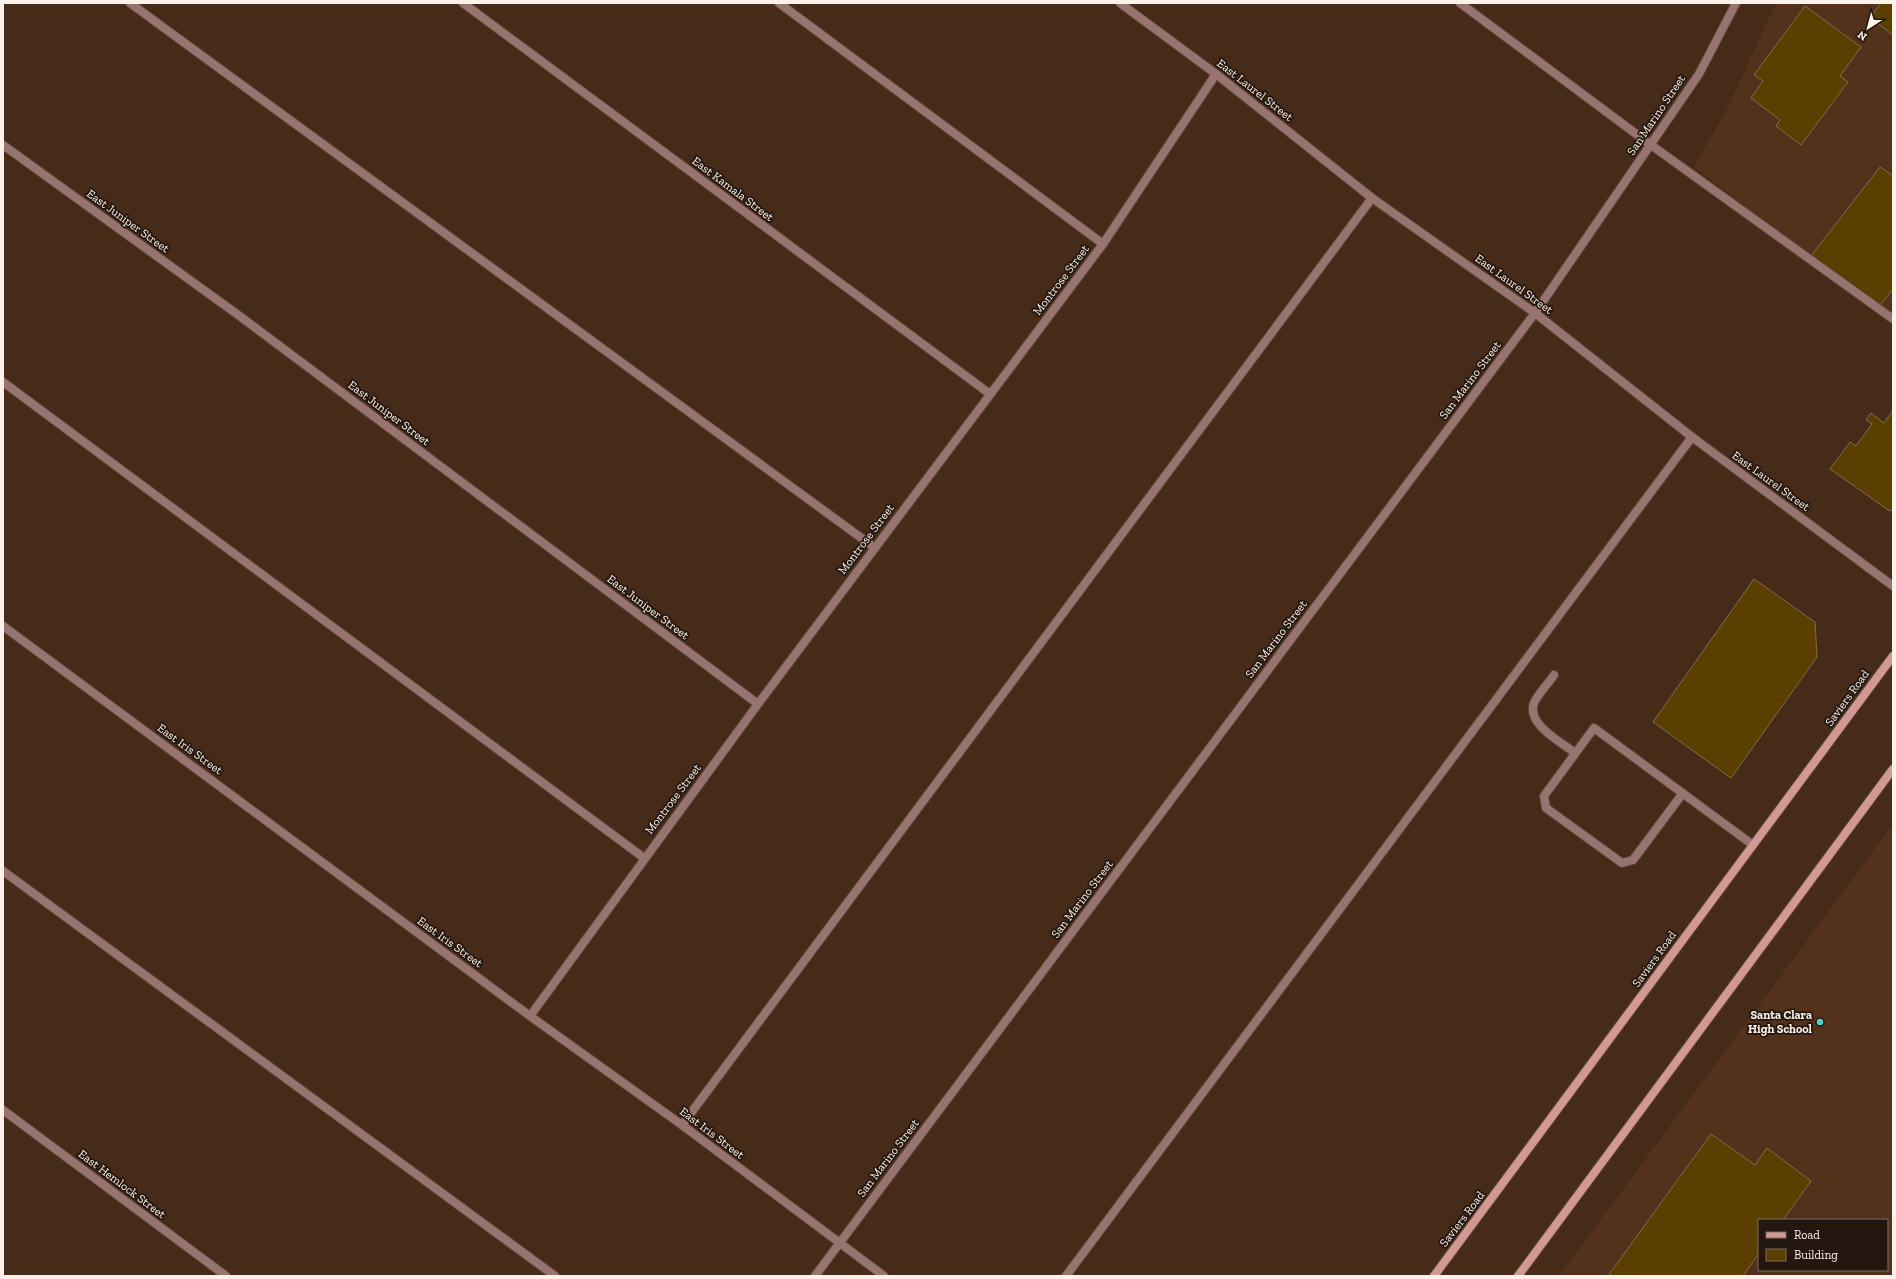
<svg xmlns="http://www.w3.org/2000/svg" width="1896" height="1279" font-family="'Zilla Slab',serif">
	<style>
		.built { fill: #53311b; fill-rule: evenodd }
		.building { fill: #5a3f00; stroke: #7f6e50 }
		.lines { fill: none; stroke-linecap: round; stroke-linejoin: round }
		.lane-casing { stroke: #5f4736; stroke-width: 10 }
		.street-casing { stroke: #5f4736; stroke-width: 10 }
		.secondary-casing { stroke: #5f4736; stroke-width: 10 }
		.lane { stroke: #987471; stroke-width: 8 }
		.street { stroke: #987471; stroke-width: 8 }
		.secondary { stroke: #d29994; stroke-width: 8 }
		.poi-dot { fill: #52cdcf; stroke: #23170f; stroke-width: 1.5 }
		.labels { text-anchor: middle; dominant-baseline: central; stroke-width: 3.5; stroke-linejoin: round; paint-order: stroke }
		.street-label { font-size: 12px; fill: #fcf2eb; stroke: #23170f }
		.poi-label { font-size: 12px; font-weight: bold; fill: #fcf2eb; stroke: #23170f; text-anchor: end }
	</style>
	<rect width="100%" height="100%" fill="#462b19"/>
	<path class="built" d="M 1776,3 L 1893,3 L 1893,314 L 1811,256 L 1694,167 L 1727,109 Z
		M 1893,824 L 1893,1276 L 1559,1276 ZM 1759,1220 L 1887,1220 L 1887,1270 L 1759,1270 Z"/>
	<path class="building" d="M 1881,3 L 1893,3 L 1893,35 L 1870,18 Z
		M 1805,6 L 1861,47 L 1840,76 L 1848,82 L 1801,145 L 1776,126 L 1780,120 L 1751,98 L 1763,81 L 1754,75 Z
		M 1880,167 L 1893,176 L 1893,289 L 1878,308 L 1811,256 Z
		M 1893,410 L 1893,511 L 1888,510 L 1830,469 L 1850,442 L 1856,446 L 1872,424 L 1866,420 L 1871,413 L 1884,423 Z
		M 1754,579 L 1815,622 L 1817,657 L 1731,778 L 1653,722 Z
		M 1711,1134 L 1755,1165 L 1767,1148 L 1811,1181 L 1783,1220 L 1759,1220 L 1759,1253 L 1743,1276 L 1608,1276 Z"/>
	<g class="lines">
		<defs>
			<path id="lane" d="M 130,3 L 875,548
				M 779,3 L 1103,244
				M 1460,3 L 1651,145 L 1893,319
				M 3,382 L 644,858
				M 1554,675 C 1548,684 1538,694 1534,703 C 1526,724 1561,742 1575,753
				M 1683,793 L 1633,860 L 1622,863 L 1546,808 L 1544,796 L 1594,728 L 1753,845
				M 3,871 L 555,1276
				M 682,1125 L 1372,198
				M 1066,1276 L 1692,437"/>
			<path id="street" d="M 463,3 L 990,394
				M 1120,3 L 1216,74 L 1372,198 L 1535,313 L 1692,437 L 1893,586
				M 3,145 L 241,317 L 758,704
				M 3,626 L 530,1016 L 682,1125 L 884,1276
				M 530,1016 L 758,704 L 1103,244 L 1216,74
				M 3,1110 L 226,1276
				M 815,1276 L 1535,313 L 1699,74 L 1736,3"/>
			<path id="secondary" d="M 1434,1276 L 1893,656
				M 1518,1276 L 1893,769"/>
		</defs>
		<use href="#lane" class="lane-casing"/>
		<use href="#street" class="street-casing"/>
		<use href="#secondary" class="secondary-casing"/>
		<use href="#lane" class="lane"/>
		<use href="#street" class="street"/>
		<use href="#secondary" class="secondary"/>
	</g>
	<circle class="poi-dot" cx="1820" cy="1022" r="4"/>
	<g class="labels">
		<g class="street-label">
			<text transform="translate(1255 90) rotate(38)">East Laurel Street</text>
			<text transform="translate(1656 115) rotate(-56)">San Marino Street</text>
			<text transform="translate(733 189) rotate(37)">East Kamala Street</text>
			<text transform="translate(128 221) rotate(36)">East Juniper Street</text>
			<text transform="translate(1061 280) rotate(-53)">Montrose Street</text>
			<text transform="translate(1514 284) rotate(36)">East Laurel Street</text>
			<text transform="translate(1470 380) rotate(-53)">San Marino Street</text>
			<text transform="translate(389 413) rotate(37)">East Juniper Street</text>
			<text transform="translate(1771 481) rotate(36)">East Laurel Street</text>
			<text transform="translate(866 539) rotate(-53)">Montrose Street</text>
			<text transform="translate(648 607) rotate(37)">East Juniper Street</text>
			<text transform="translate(1276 639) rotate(-53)">San Marino Street</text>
			<text transform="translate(1847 698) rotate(-54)">Saviers Road</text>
			<text transform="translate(190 749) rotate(36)">East Iris Street</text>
			<text transform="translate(673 799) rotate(-53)">Montrose Street</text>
			<text transform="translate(1082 899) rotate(-53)">San Marino Street</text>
			<text transform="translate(450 942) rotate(36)">East Iris Street</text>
			<text transform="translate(1654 959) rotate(-54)">Saviers Road</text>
			<text transform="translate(712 1133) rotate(37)">East Iris Street</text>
			<text transform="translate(888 1158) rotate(-53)">San Marino Street</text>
			<text transform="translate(122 1184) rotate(37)">East Hemlock Street</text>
			<text transform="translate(1462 1219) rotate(-53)">Saviers Road</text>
		</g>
		<g class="poi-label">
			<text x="1812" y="1015">Santa Clara<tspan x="1812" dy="14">High School</tspan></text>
		</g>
	</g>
	<rect width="1896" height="1279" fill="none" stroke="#fcf2eb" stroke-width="8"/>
	<rect x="1758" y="1219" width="130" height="52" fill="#23170f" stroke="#7a6f67"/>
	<rect x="1766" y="1232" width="20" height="6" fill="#d29994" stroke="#7a6f67"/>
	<text x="1794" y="1239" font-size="12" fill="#fcf2eb">Road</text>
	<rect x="1766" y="1249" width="20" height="12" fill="#5a3f00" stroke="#7a6f67"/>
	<text x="1794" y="1259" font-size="12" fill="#fcf2eb">Building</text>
	<g transform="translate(1868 28) rotate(216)" stroke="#23170f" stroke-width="3" paint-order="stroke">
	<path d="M0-3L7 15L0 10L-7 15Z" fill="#fcf2eb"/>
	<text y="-6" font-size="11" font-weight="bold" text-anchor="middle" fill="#fcf2eb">N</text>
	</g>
</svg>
